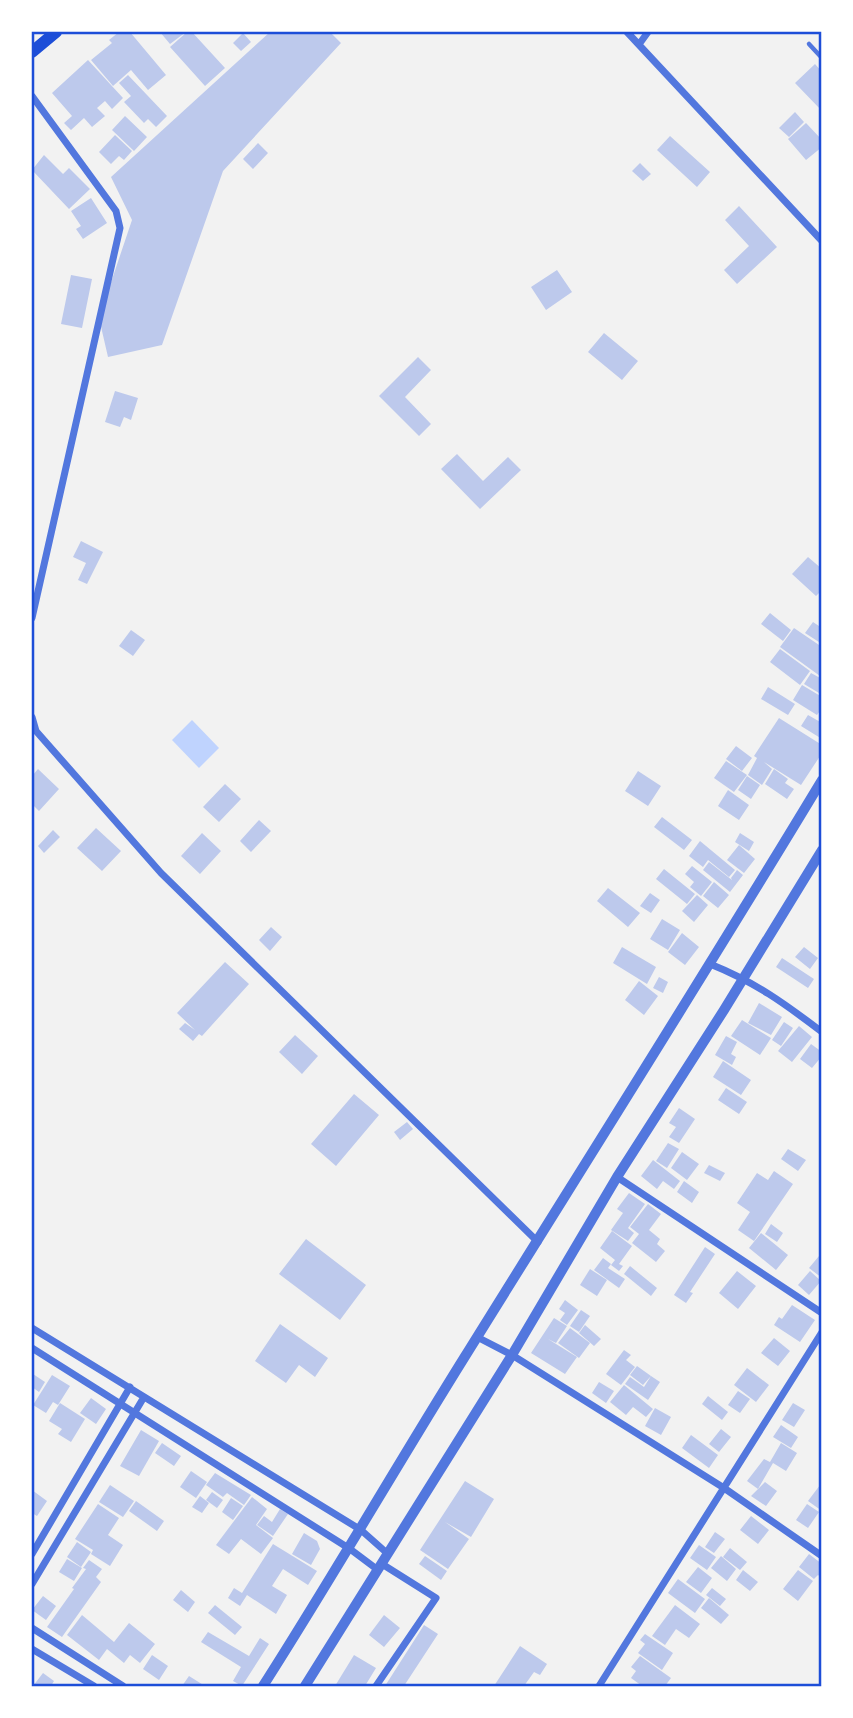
<svg xmlns="http://www.w3.org/2000/svg" width="853" height="1718" font-family="Inter,sans-serif">
	<style>
		.water { fill: #bfd3fe }
		.building { fill: #bdc9ec }
		.lines { fill: none; stroke-linecap: round; stroke-linejoin: round }
		.service { stroke: #5277de; stroke-width: 4.5 }
		.minor { stroke: #5277de; stroke-width: 7 }
		.tertiary { stroke: #5277de; stroke-width: 10 }
		.secondary { stroke: #1d4ed8; stroke-width: 12 }
		.neatline { fill: none; stroke: #1d4ed8; stroke-width: 2.5 }
	</style>
	<rect width="100%" height="100%" fill="#f2f2f2"/>
	<path class="water" d="M 192,720 L 219,748 L 199,768 L 172,740 Z"/>
	<path class="building" d="M 119,32 L 130,32 L 166,75 L 148,90 L 131,70 L 113,86 L 91,60 L 112,43 L 109,40 Z
		M 160,32 L 186,32 L 170,44 Z
		M 187,32 L 192,32 L 225,68 L 205,86 L 170,47 Z
		M 270,32 L 330,32 L 341,43 L 223,171 L 162,345 L 108,357 L 99,318 L 132,220 L 111,177 Z
		M 243,33 L 251,42 L 241,51 L 233,43 Z
		M 88,60 L 123,98 L 112,109 L 105,101 L 97,108 L 105,116 L 92,127 L 84,118 L 71,130 L 64,123 L 72,116 L 52,93 Z
		M 815,64 L 822,72 L 822,111 L 795,83 Z
		M 128,75 L 167,116 L 156,127 L 148,119 L 144,123 L 124,102 L 131,96 L 119,83 Z
		M 795,112 L 804,122 L 789,137 L 779,128 Z
		M 125,116 L 147,137 L 134,151 L 112,130 Z
		M 806,123 L 822,140 L 822,147 L 806,160 L 788,139 Z
		M 115,135 L 132,151 L 124,160 L 119,156 L 111,164 L 99,152 Z
		M 670,136 L 710,172 L 697,187 L 657,150 Z
		M 258,143 L 268,153 L 253,169 L 243,159 Z
		M 44,155 L 63,174 L 69,168 L 90,189 L 69,209 L 32,170 Z
		M 640,163 L 651,174 L 643,181 L 632,171 Z
		M 91,198 L 107,223 L 83,239 L 76,229 L 81,226 L 71,211 Z
		M 739,206 L 777,247 L 737,284 L 724,270 L 749,246 L 725,220 Z
		M 557,270 L 572,292 L 546,310 L 531,287 Z
		M 71,275 L 92,279 L 82,328 L 61,324 Z
		M 604,333 L 638,361 L 622,380 L 588,352 Z
		M 418,357 L 431,370 L 405,397 L 431,424 L 419,436 L 379,396 Z
		M 115,391 L 138,398 L 131,420 L 124,417 L 120,427 L 105,422 Z
		M 457,454 L 483,481 L 508,457 L 521,470 L 480,509 L 441,469 Z
		M 81,541 L 103,552 L 87,584 L 78,580 L 86,563 L 73,557 Z
		M 808,557 L 822,569 L 822,590 L 816,596 L 792,574 Z
		M 770,613 L 791,630 L 783,641 L 761,624 Z
		M 813,622 L 822,628 L 822,644 L 805,633 Z
		M 794,628 L 822,647 L 820,676 L 780,647 Z
		M 131,630 L 145,640 L 133,656 L 119,646 Z
		M 780,649 L 810,671 L 800,685 L 770,662 Z
		M 811,673 L 822,679 L 819,693 L 804,684 Z
		M 802,685 L 822,697 L 822,708 L 817,715 L 793,700 Z
		M 768,687 L 795,704 L 788,715 L 761,699 Z
		M 808,715 L 822,723 L 822,739 L 801,726 Z
		M 779,718 L 822,745 L 822,753 L 801,785 L 764,762 L 772,769 L 762,785 L 748,775 L 757,758 L 754,756 Z
		M 736,746 L 752,758 L 742,771 L 726,759 Z
		M 726,761 L 747,775 L 734,792 L 714,778 Z
		M 38,769 L 59,789 L 39,811 L 32,804 L 32,776 Z
		M 774,769 L 788,779 L 785,783 L 794,789 L 787,799 L 765,784 Z
		M 638,771 L 661,786 L 648,806 L 625,791 Z
		M 747,776 L 760,785 L 751,799 L 738,790 Z
		M 225,784 L 241,799 L 219,822 L 203,807 Z
		M 728,790 L 749,805 L 739,820 L 718,806 Z
		M 662,817 L 692,840 L 684,850 L 654,827 Z
		M 259,820 L 271,831 L 251,852 L 240,841 Z
		M 96,828 L 121,851 L 102,871 L 77,848 Z
		M 53,830 L 60,837 L 44,853 L 38,846 Z
		M 202,833 L 221,851 L 200,874 L 181,856 Z
		M 740,833 L 754,842 L 749,851 L 735,842 Z
		M 700,841 L 735,870 L 729,877 L 708,860 L 703,867 L 689,856 Z
		M 739,845 L 755,859 L 744,873 L 727,860 Z
		M 709,862 L 732,880 L 731,878 L 737,870 L 743,875 L 730,892 L 703,870 Z
		M 692,866 L 712,882 L 701,896 L 690,887 L 694,882 L 685,874 Z
		M 664,869 L 695,894 L 687,904 L 656,879 Z
		M 714,882 L 729,895 L 718,908 L 703,896 Z
		M 608,888 L 640,913 L 628,927 L 597,901 Z
		M 650,893 L 660,900 L 651,913 L 640,906 Z
		M 697,895 L 708,905 L 694,922 L 682,911 Z
		M 662,919 L 680,930 L 668,950 L 650,939 Z
		M 271,927 L 282,937 L 270,951 L 259,940 Z
		M 682,933 L 699,947 L 685,965 L 668,952 Z
		M 622,947 L 656,967 L 647,984 L 613,963 Z
		M 804,947 L 818,958 L 810,969 L 795,957 Z
		M 782,958 L 814,979 L 808,988 L 776,967 Z
		M 225,962 L 249,984 L 202,1036 L 199,1034 L 193,1041 L 179,1029 L 185,1023 L 195,1030 L 177,1013 Z
		M 659,977 L 668,982 L 663,993 L 653,988 Z
		M 639,981 L 658,996 L 644,1015 L 625,1000 Z
		M 759,1003 L 782,1017 L 771,1035 L 748,1023 Z
		M 742,1020 L 771,1038 L 760,1055 L 731,1036 Z
		M 784,1022 L 793,1028 L 781,1046 L 772,1040 Z
		M 799,1026 L 812,1037 L 792,1062 L 778,1051 Z
		M 295,1035 L 318,1056 L 302,1074 L 279,1052 Z
		M 726,1036 L 737,1042 L 731,1054 L 736,1057 L 732,1065 L 715,1055 Z
		M 811,1044 L 822,1052 L 822,1056 L 812,1068 L 800,1059 Z
		M 723,1061 L 751,1080 L 741,1095 L 713,1077 Z
		M 726,1088 L 747,1102 L 739,1114 L 718,1100 Z
		M 354,1094 L 379,1115 L 336,1166 L 311,1144 Z
		M 679,1108 L 695,1119 L 679,1143 L 669,1137 L 676,1127 L 669,1123 Z
		M 407,1122 L 413,1129 L 400,1140 L 394,1132 Z
		M 668,1143 L 679,1149 L 667,1168 L 656,1161 Z
		M 788,1149 L 806,1160 L 798,1171 L 781,1159 Z
		M 682,1152 L 699,1164 L 687,1180 L 671,1168 Z
		M 653,1160 L 680,1181 L 674,1189 L 663,1181 L 657,1189 L 641,1176 Z
		M 709,1165 L 725,1173 L 720,1181 L 704,1173 Z
		M 774,1171 L 793,1184 L 754,1241 L 738,1230 L 750,1212 L 737,1203 L 757,1173 L 768,1180 Z
		M 684,1181 L 699,1192 L 692,1203 L 677,1192 Z
		M 629,1193 L 645,1204 L 628,1228 L 634,1233 L 628,1241 L 611,1230 L 623,1213 L 617,1209 Z
		M 648,1204 L 661,1214 L 649,1230 L 660,1239 L 657,1244 L 665,1251 L 656,1262 L 632,1243 L 639,1234 L 630,1227 Z
		M 771,1224 L 783,1233 L 777,1242 L 765,1234 Z
		M 612,1231 L 632,1246 L 619,1264 L 623,1266 L 619,1271 L 611,1265 L 615,1260 L 600,1248 Z
		M 761,1233 L 788,1255 L 776,1270 L 749,1248 Z
		M 306,1239 L 366,1285 L 340,1320 L 279,1274 Z
		M 705,1247 L 715,1254 L 690,1292 L 693,1293 L 686,1303 L 674,1295 Z
		M 819,1256 L 822,1258 L 822,1278 L 809,1268 Z
		M 603,1258 L 611,1264 L 608,1268 L 625,1279 L 619,1288 L 594,1270 Z
		M 630,1266 L 657,1288 L 651,1296 L 624,1274 Z
		M 590,1269 L 607,1280 L 597,1296 L 580,1285 Z
		M 737,1271 L 756,1286 L 738,1309 L 719,1293 Z
		M 810,1271 L 821,1281 L 809,1295 L 798,1285 Z
		M 565,1300 L 578,1310 L 567,1325 L 560,1320 L 565,1313 L 559,1309 Z
		M 792,1305 L 815,1320 L 800,1342 L 774,1325 L 779,1317 L 782,1319 Z
		M 581,1310 L 590,1316 L 579,1332 L 570,1326 Z
		M 554,1318 L 567,1326 L 556,1343 L 548,1339 L 577,1357 L 565,1374 L 531,1353 Z
		M 280,1324 L 328,1358 L 315,1377 L 299,1365 L 286,1383 L 255,1361 Z
		M 585,1325 L 601,1339 L 594,1346 L 579,1333 Z
		M 570,1328 L 590,1343 L 579,1358 L 558,1343 Z
		M 774,1338 L 790,1351 L 778,1366 L 761,1353 Z
		M 624,1350 L 631,1355 L 626,1360 L 635,1367 L 621,1385 L 606,1374 Z
		M 637,1366 L 651,1376 L 643,1385 L 630,1375 Z
		M 747,1368 L 769,1385 L 756,1402 L 734,1385 Z
		M 33,1374 L 45,1382 L 39,1392 L 32,1387 Z
		M 52,1375 L 70,1386 L 58,1405 L 53,1402 L 46,1413 L 33,1405 Z
		M 651,1376 L 660,1382 L 648,1400 L 625,1384 L 630,1377 L 644,1387 Z
		M 599,1382 L 614,1391 L 606,1403 L 592,1393 Z
		M 624,1385 L 653,1409 L 646,1417 L 633,1407 L 626,1415 L 610,1402 Z
		M 738,1391 L 750,1399 L 740,1413 L 728,1405 Z
		M 708,1396 L 728,1412 L 722,1420 L 702,1404 Z
		M 91,1398 L 106,1409 L 96,1424 L 80,1413 Z
		M 60,1403 L 85,1419 L 71,1442 L 58,1434 L 62,1429 L 49,1421 Z
		M 793,1403 L 805,1410 L 794,1427 L 782,1420 Z
		M 655,1408 L 671,1417 L 661,1435 L 645,1426 Z
		M 781,1425 L 798,1437 L 791,1448 L 773,1437 Z
		M 721,1429 L 731,1437 L 719,1452 L 709,1444 Z
		M 141,1430 L 159,1441 L 139,1476 L 120,1466 Z
		M 691,1435 L 718,1455 L 709,1468 L 682,1448 Z
		M 162,1443 L 181,1456 L 174,1466 L 155,1453 Z
		M 781,1443 L 797,1453 L 786,1471 L 773,1463 L 758,1489 L 747,1481 L 764,1459 L 770,1462 Z
		M 191,1471 L 207,1482 L 196,1498 L 180,1487 Z
		M 215,1473 L 251,1495 L 244,1505 L 227,1493 L 223,1497 L 206,1485 Z
		M 465,1481 L 494,1499 L 471,1537 L 445,1522 L 469,1539 L 448,1569 L 420,1550 Z
		M 765,1482 L 777,1491 L 766,1506 L 751,1496 Z
		M 110,1485 L 134,1501 L 123,1517 L 99,1502 Z
		M 820,1485 L 822,1486 L 822,1511 L 808,1501 Z
		M 32,1490 L 47,1501 L 37,1516 L 32,1513 Z
		M 212,1492 L 223,1500 L 217,1508 L 206,1500 Z
		M 200,1496 L 209,1503 L 202,1513 L 192,1507 Z
		M 252,1497 L 267,1509 L 256,1525 L 273,1538 L 261,1554 L 241,1539 L 229,1554 L 216,1545 Z
		M 231,1498 L 243,1506 L 233,1520 L 222,1512 Z
		M 136,1501 L 164,1521 L 157,1531 L 129,1511 Z
		M 98,1504 L 119,1518 L 108,1535 L 123,1545 L 110,1566 L 91,1554 L 93,1550 L 75,1539 Z
		M 807,1504 L 819,1512 L 808,1528 L 796,1520 Z
		M 280,1509 L 288,1514 L 273,1536 L 257,1525 L 264,1516 L 272,1522 Z
		M 751,1516 L 769,1530 L 758,1544 L 740,1530 Z
		M 715,1532 L 725,1539 L 714,1553 L 705,1547 Z
		M 304,1533 L 317,1541 L 320,1549 L 311,1565 L 292,1554 Z
		M 77,1542 L 91,1552 L 81,1567 L 67,1557 Z
		M 273,1544 L 317,1571 L 308,1585 L 283,1569 L 272,1586 L 287,1595 L 276,1614 L 247,1595 L 240,1606 L 228,1598 L 234,1588 L 242,1593 Z
		M 699,1545 L 716,1557 L 707,1570 L 690,1558 Z
		M 730,1548 L 747,1562 L 740,1570 L 723,1557 Z
		M 809,1554 L 822,1564 L 822,1578 L 818,1575 L 814,1579 L 799,1567 Z
		M 425,1556 L 447,1571 L 441,1580 L 419,1564 Z
		M 721,1556 L 736,1569 L 727,1581 L 711,1568 Z
		M 67,1559 L 82,1568 L 74,1581 L 59,1572 Z
		M 89,1560 L 102,1569 L 96,1577 L 101,1582 L 62,1637 L 47,1627 L 74,1589 L 72,1588 L 86,1569 L 83,1568 Z
		M 698,1567 L 712,1578 L 701,1593 L 686,1582 Z
		M 743,1570 L 758,1582 L 750,1591 L 736,1580 Z
		M 798,1570 L 813,1581 L 798,1601 L 783,1589 Z
		M 678,1579 L 705,1599 L 695,1613 L 668,1593 Z
		M 712,1588 L 726,1599 L 720,1606 L 706,1595 Z
		M 181,1590 L 195,1602 L 188,1612 L 173,1600 Z
		M 43,1596 L 56,1606 L 46,1620 L 32,1610 Z
		M 709,1598 L 729,1615 L 721,1624 L 701,1608 Z
		M 215,1605 L 242,1627 L 235,1635 L 208,1613 Z
		M 675,1605 L 700,1624 L 689,1638 L 676,1629 L 665,1645 L 652,1636 Z
		M 82,1615 L 114,1642 L 129,1623 L 155,1644 L 140,1663 L 130,1655 L 124,1663 L 107,1649 L 99,1660 L 67,1635 Z
		M 384,1615 L 400,1628 L 384,1647 L 369,1635 Z
		M 424,1625 L 438,1634 L 404,1686 L 385,1686 Z
		M 208,1632 L 249,1656 L 260,1638 L 269,1644 L 242,1686 L 233,1681 L 241,1667 L 201,1642 Z
		M 645,1634 L 673,1653 L 662,1670 L 638,1653 L 645,1644 L 640,1640 Z
		M 520,1646 L 547,1664 L 540,1675 L 534,1672 L 524,1686 L 494,1686 Z
		M 152,1655 L 168,1666 L 159,1680 L 143,1669 Z
		M 354,1655 L 376,1668 L 365,1686 L 335,1686 Z
		M 640,1656 L 671,1678 L 665,1686 L 642,1686 L 631,1678 L 636,1671 L 631,1667 Z
		M 43,1673 L 54,1681 L 51,1686 L 33,1686 Z
		M 189,1676 L 205,1686 L 182,1686 Z"/>
	<g class="lines">
		<path class="service" d="M 809,44 L 822,58"/>
		<path class="minor" d="M 627,32 L 822,241
			M 640,43 L 648,32
			M 32,96 L 116,211 L 120,228 L 32,618
			M 32,717 L 36,731 L 161,873 L 538,1242
			M 710,964 C 755,982 784,1003 822,1032
			M 617,1177 L 822,1313
			M 32,1328 L 361,1530 L 388,1554
			M 477,1337 L 512,1355 L 724,1488 L 822,1556
			M 32,1348 L 350,1549 L 378,1570
			M 32,1554 L 130,1387
			M 32,1584 L 144,1397
			M 32,1628 L 123,1686
			M 32,1649 L 94,1686
			M 376,1686 L 436,1598 L 382,1564
			M 599,1686 L 822,1332"/>
		<path class="tertiary" d="M 263,1686 C 332,1578 396,1467 464,1358 C 584,1165 705,974 822,780
			M 305,1686 L 512,1355 L 617,1177 L 724,1010 L 822,850"/>
		<path class="secondary" d="M 32,52 L 56,32"/>
	</g>
	<rect width="853" height="1718" fill="none" stroke="#ffffff" stroke-width="66"/>
	<rect x="33" y="33" width="787" height="1652" class="neatline"/>
</svg>
